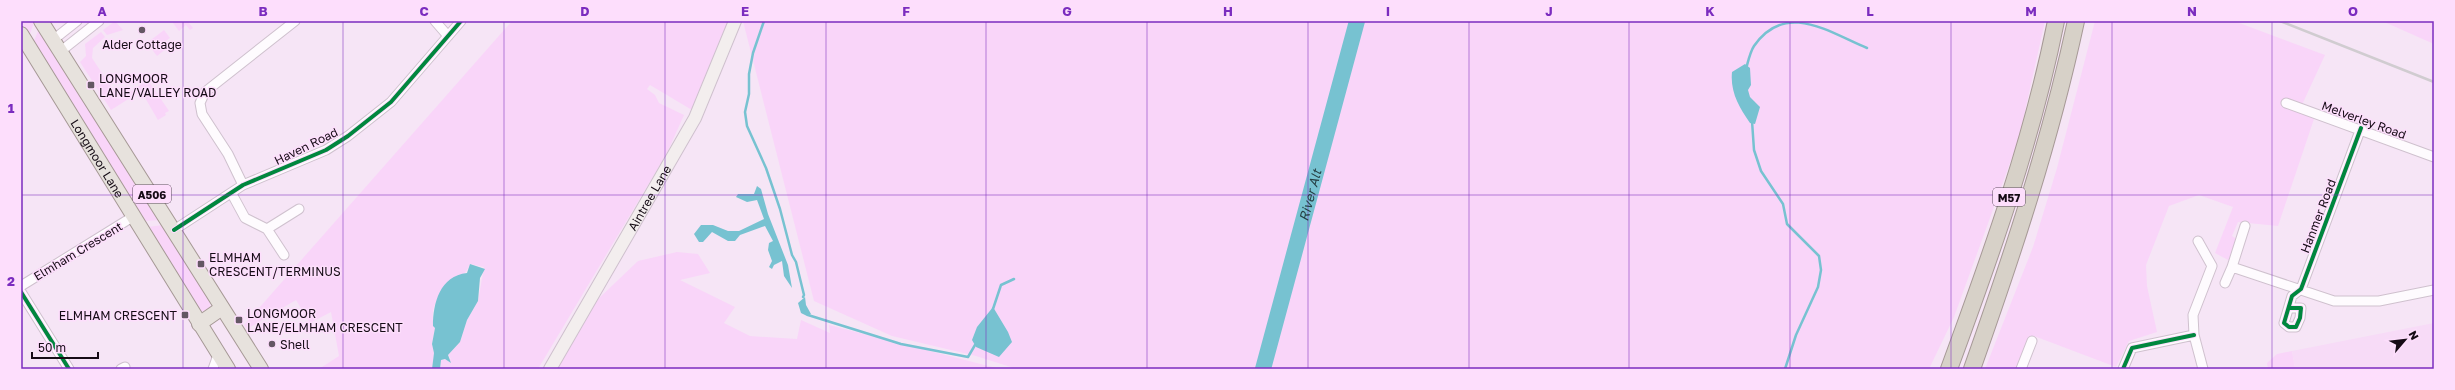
<svg xmlns="http://www.w3.org/2000/svg" width="2455" height="390" font-family="'Golos Text',sans-serif">
	<style>
		.built { fill: #f7dbf7 }
		.green { fill: #f9d5f9 }
		.water { fill: #77c2d1 }
		.lines { fill: none; stroke-linecap: round; stroke-linejoin: round }
		.stream { stroke: #77c2d1; stroke-width: 2.5 }
		.river { stroke: #77c2d1; stroke-width: 16 }
		.street-casing { stroke: #cfc1ce; stroke-width: 11 }
		.secondary-casing { stroke: #cfc1ce; stroke-width: 14 }
		.primary-casing { stroke: #a69996; stroke-width: 16 }
		.highway-casing { stroke: #a69996; stroke-width: 18 }
		.street { stroke: #fefbfe; stroke-width: 9 }
		.secondary { stroke: #f3eeee; stroke-width: 12 }
		.primary { stroke: #e7e2dd; stroke-width: 14 }
		.highway { stroke: #d7d1c8; stroke-width: 16 }
		.rail { stroke: #d0ccd0; stroke-width: 2.5 }
		.cycleway-casing { stroke: #fddefc; stroke-width: 6 }
		.cycleway { stroke: #00873e; stroke-width: 4 }
		.grid { fill: none; stroke: #7b2cbf; stroke-width: 1; stroke-opacity: 0.55 }
		.poi-dot { fill: #645764; stroke: #fddefc; stroke-width: 1.5 }
		.labels { text-anchor: middle; dominant-baseline: central; stroke-width: 3; stroke-linejoin: round; paint-order: stroke }
		.shield { fill: #fddefc; stroke: #5b4a5a; stroke-width: 1 }
		.shield-label { font-size: 11px; font-weight: bold; fill: #150b15 }
		.poi-label { font-size: 12px; fill: #150b15; stroke: #fddefc; text-anchor: start }
		.street-label { font-size: 12px; fill: #150b15; stroke: #fddefc }
		.water-label { font-size: 13px; font-style: italic; fill: #263f43; stroke: #fddefc }
		.neatline { fill: none; stroke: #7b2cbf; stroke-width: 1.5 }
		.grid-label { font-size: 13px; text-anchor: middle; font-weight: bold; fill: #7b2cbf }
	</style>
	<rect width="100%" height="100%" fill="#f6e5f6"/>
	<path class="built" d="M 2434,323 L 2434,369 L 2295,369 L 2292,351 Z"/>
	<path class="green" d="M 21,21 L 34,22 L 29,37 Z
		M 115,21 L 123,30 L 107,35 L 103,30 Z
		M 176,21 L 191,21 L 189,23 L 193,28 L 190,30 L 186,25 L 179,31 L 173,23 Z
		M 512,21 L 730,21 L 692,110 L 650,85 L 647,89 L 655,95 L 659,103 L 684,115 L 667,153 L 538,369 L 440,369 L 441,360 L 451,359 L 448,355 L 460,342 L 467,320 L 478,301 L 484,267 L 470,264 C 462,284 440,289 434,307 C 432,312 433,320 433,326 L 435,328 L 432,344 L 434,353 L 432,369 L 319,369 L 339,356 L 331,312 L 310,323 L 296,300 L 247,329 L 244,325 Z
		M 743,21 L 2045,21 L 2019,138 L 1954,317 L 1929,369 L 1017,369 L 976,356 L 892,336 L 814,301 Z
		M 2095,21 L 2234,21 L 2325,55 L 2301,107 L 2316,113 L 2278,226 L 2238,222 L 2232,236 L 2240,241 L 2230,261 L 2215,253 L 2233,207 L 2199,195 L 2169,206 L 2146,265 L 2147,286 L 2157,332 L 2129,341 L 2116,367 L 2034,336 L 2021,369 L 1985,369 L 2033,247 L 2057,168 Z
		M 2382,21 L 2434,21 L 2434,44 Z
		M 39,29 L 161,220 L 144,221 L 33,43 Z
		M 164,30 L 170,38 L 163,43 L 167,48 L 157,56 L 147,43 Z
		M 101,32 L 105,37 L 93,48 L 92,58 L 119,99 L 148,80 L 169,111 L 165,113 L 166,115 L 158,120 L 141,91 L 111,110 L 80,62 L 86,56 L 85,44 Z
		M 164,225 L 210,302 L 210,308 L 201,312 L 196,308 L 147,227 Z
		M 677,252 L 698,254 L 710,273 L 680,280 L 735,307 L 724,323 L 750,336 L 797,339 L 801,320 L 830,333 L 829,325 L 1000,369 L 556,369 L 595,302 L 638,261 Z
		M 2292,351 L 2295,369 L 2268,369 L 2267,363 L 2277,354 Z"/>
	<path class="water" d="M 1745,64 L 1750,68 L 1751,85 L 1748,90 L 1750,97 L 1760,107 L 1755,124 L 1750,123 C 1739,107 1730,92 1732,72 Z
		M 757,186 L 761,189 L 768,214 L 788,265 L 792,288 L 784,276 L 782,261 L 774,265 L 772,269 L 769,267 L 772,261 L 768,250 L 769,243 L 773,241 L 765,226 L 740,235 L 735,241 L 728,241 L 712,232 L 703,242 L 699,242 L 694,234 L 701,225 L 713,225 L 728,231 L 739,231 L 764,219 L 757,200 L 747,202 L 736,197 L 738,194 L 754,194 Z
		M 470,264 L 485,269 L 480,278 L 478,301 L 467,320 L 460,342 L 448,355 L 451,363 L 445,359 L 441,360 L 440,369 L 432,369 L 434,353 L 432,344 L 435,328 L 433,326 C 433,303 440,276 467,273 Z
		M 805,297 L 806,305 L 811,314 L 807,316 L 801,313 L 798,303 Z
		M 993,307 L 1008,332 L 1012,342 L 999,357 L 976,347 L 972,340 L 977,327 Z"/>
	<g class="lines">
		<path class="stream" d="M 764,21 L 753,53 L 749,74 L 749,94 L 745,112 L 747,126 L 766,168 L 780,209 L 792,255 L 796,262 L 804,295 L 803,297
			M 1746,69 C 1748,62 1750,52 1754,46 C 1786,0 1830,33 1867,48
			M 1752,121 L 1754,150 L 1761,171 L 1783,204 L 1787,224 L 1819,256 L 1821,270 L 1818,287 L 1796,335 L 1785,369
			M 993,309 L 1001,285 L 1014,279
			M 808,315 L 901,344 L 968,357 L 975,345"/>
		<path class="river" id="s1" d="M 1263,369 L 1357,21"/>
		<defs>
			<path id="street" d="M 435,21 L 448,36
				M 53,40 L 77,21
				M 61,51 L 99,21
				M 2286,103 L 2434,157
				M 243,185 L 228,154 L 202,114 L 200,103 L 205,92 L 295,21
				M 232,194 L 245,218 L 267,229 L 284,255
				M 2245,226 L 2232,267 L 2334,301 L 2379,301 L 2434,290
				M 267,229 L 299,209
				M 174,230 L 243,185 L 326,150 L 348,136 L 391,102 L 461,21
				M 2198,241 L 2212,266 L 2193,315 L 2194,335 L 2203,369
				M 2225,283 L 2232,267
				M 21,286 L 134,216
				M 21,292 L 69,369
				M 2290,308 L 2301,308 L 2300,318 L 2296,327 L 2289,327 L 2284,323 L 2292,296 L 2301,289 L 2361,128
				M 121,369 L 125,367
				M 213,369 L 218,355
				M 2021,369 L 2032,341
				M 2123,369 L 2132,348 L 2194,335"/>
			<g id="secondary">
				<path id="s2" d="M 550,369 L 695,118 L 735,21"/>
			</g>
			<g id="primary">
				<path d="M 41,21 L 261,369"/>
				<path id="s3" d="M 21,34 L 228,369"/>
				<path d="M 199,324 L 222,308"/>
			</g>
			<path id="highway" d="M 1949,369 C 1991,255 2032,141 2056,21
				M 1972,369 C 2013,253 2050,142 2076,21"/>
		</defs>
		<use href="#street" class="street-casing"/>
		<use href="#secondary" class="secondary-casing"/>
		<use href="#primary" class="primary-casing"/>
		<use href="#highway" class="highway-casing"/>
		<use href="#street" class="street"/>
		<use href="#secondary" class="secondary"/>
		<use href="#primary" class="primary"/>
		<use href="#highway" class="highway"/>
		<path class="rail" d="M 2280,21 L 2434,82"/>
		<defs>
			<path id="cycleway" d="M 174,230 L 243,185 L 326,150 L 348,136 L 391,102 L 461,21
				M 21,292 L 69,369
				M 2290,308 L 2301,308 L 2300,318 L 2296,327 L 2289,327 L 2284,323 L 2292,296 L 2301,289 L 2361,128
				M 2123,369 L 2132,348 L 2194,335"/>
		</defs>
		<use href="#cycleway" class="cycleway-casing"/>
		<use href="#cycleway" class="cycleway"/>
	</g>
	<path class="grid" d="M 183,21 L 183,369M 343,21 L 343,369M 504,21 L 504,369M 665,21 L 665,369M 826,21 L 826,369M 986,21 L 986,369M 1147,21 L 1147,369M 1308,21 L 1308,369M 1469,21 L 1469,369M 1629,21 L 1629,369M 1790,21 L 1790,369M 1951,21 L 1951,369M 2112,21 L 2112,369M 2272,21 L 2272,369M 21,195 L 2434,195"/>
	<g class="poi-dot">
		<circle cx="142" cy="30" r="4"/>
		<rect x="87" y="81" width="8" height="8" rx="2"/>
		<rect x="197" y="260" width="8" height="8" rx="2"/>
		<rect x="181" y="311" width="8" height="8" rx="2"/>
		<rect x="235" y="316" width="8" height="8" rx="2"/>
		<circle cx="272" cy="344" r="4"/>
	</g>
	<g class="labels">
		<g class="shield">
			<rect x="133" y="185" width="38" height="18" rx="3"/>
			<rect x="1993" y="188" width="32" height="18" rx="3"/>
		</g>
		<g class="shield-label">
			<text x="152" y="194">A506</text>
			<text x="2009" y="197">M57</text>
		</g>
		<g class="poi-label">
			<text x="142" y="44" text-anchor="middle">Alder Cottage</text>
			<text x="99" y="78">LONGMOOR<tspan x="99" dy="14">LANE/VALLEY ROAD</tspan></text>
			<text x="209" y="257">ELMHAM<tspan x="209" dy="14">CRESCENT/TERMINUS</tspan></text>
			<text x="247" y="313">LONGMOOR<tspan x="247" dy="14">LANE/ELMHAM CRESCENT</tspan></text>
			<text x="177" y="315" text-anchor="end">ELMHAM CRESCENT</text>
			<text x="280" y="344">Shell</text>
		</g>
		<g class="street-label">
			<text transform="translate(2364 120) rotate(20)">Melverley Road</text>
			<text transform="translate(306 146) rotate(-26)">Haven Road</text>
			<text stroke="none"><textPath href="#s3" startOffset="146">Longmoor Lane</textPath></text>
			<text stroke="none"><textPath href="#s2" startOffset="198">Aintree Lane</textPath></text>
			<text transform="translate(2318 216) rotate(-69)">Hanmer Road</text>
			<text transform="translate(78 251) rotate(-31)">Elmham Crescent</text>
		</g>
		<g class="water-label">
			<text stroke="none"><textPath href="#s1" startOffset="180">River Alt</textPath></text>
		</g>
	</g>
	<rect width="2455" height="390" fill="none" stroke="#fddefc" stroke-width="44"/>
	<g transform="translate(2405 340) rotate(62)" stroke="#fddefc" stroke-width="3" paint-order="stroke">
	<path d="M0-3L7 15L0 10L-7 15Z" fill="#150b15"/>
	<text y="-6" font-size="11" font-weight="bold" text-anchor="middle" fill="#150b15">N</text>
	</g>
	<path d="M32 352v6h66v-6" fill="none" stroke="#150b15" stroke-width="2"/>
	<text x="38" y="352" font-size="12" fill="#150b15" stroke="#fddefc" stroke-width="3" paint-order="stroke">50 m</text>
	<rect x="22" y="22" width="2411" height="346" class="neatline"/>
	<g class="grid-label">
		<text x="102" y="16">A</text>
		<text x="263" y="16">B</text>
		<text x="424" y="16">C</text>
		<text x="585" y="16">D</text>
		<text x="745" y="16">E</text>
		<text x="906" y="16">F</text>
		<text x="1067" y="16">G</text>
		<text x="1228" y="16">H</text>
		<text x="1388" y="16">I</text>
		<text x="1549" y="16">J</text>
		<text x="1710" y="16">K</text>
		<text x="1870" y="16">L</text>
		<text x="2031" y="16">M</text>
		<text x="2192" y="16">N</text>
		<text x="2353" y="16">O</text>
		<text x="11" y="113">1</text>
		<text x="11" y="286">2</text>
	</g>
</svg>
